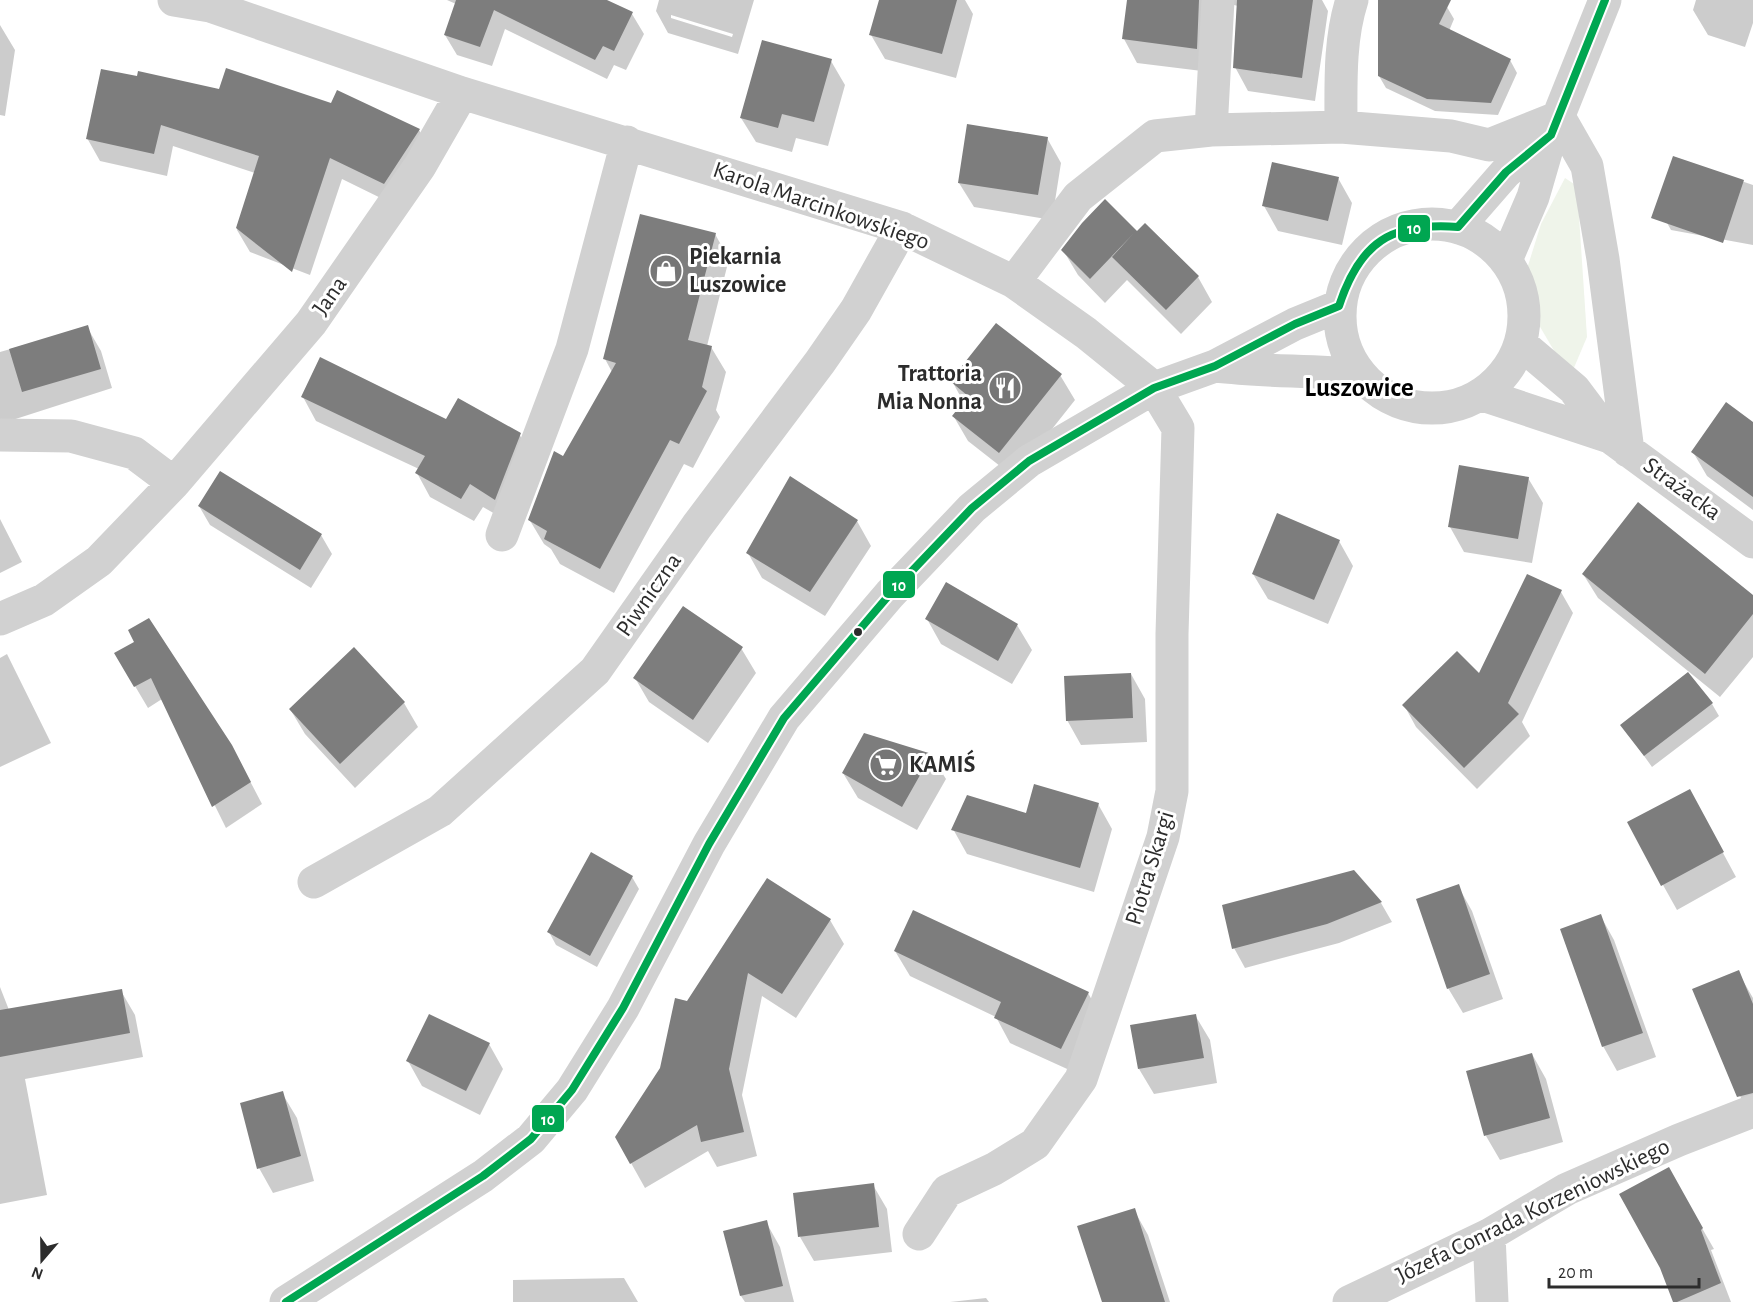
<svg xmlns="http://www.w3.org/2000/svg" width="1753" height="1302" font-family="'Alegreya Sans',sans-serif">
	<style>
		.green { fill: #eff4ea }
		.shadow { fill: #0003; fill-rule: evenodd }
		.building { fill: #7d7d7d }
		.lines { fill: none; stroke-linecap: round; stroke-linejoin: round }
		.minor { stroke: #d1d1d1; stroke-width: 33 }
		.bus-1-casing { stroke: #fff; stroke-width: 12 }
		.bus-1 { stroke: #00a651; stroke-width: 8 }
		.bus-dot { fill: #2c2c2c; stroke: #fff; stroke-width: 2 }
		.labels { text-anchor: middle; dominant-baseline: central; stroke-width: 6; stroke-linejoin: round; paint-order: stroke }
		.street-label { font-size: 24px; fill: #2c2c2c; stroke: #fff }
		.poi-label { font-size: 24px; font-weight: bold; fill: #2c2c2c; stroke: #fff; text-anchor: start }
		.quarter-label { font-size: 27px; font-weight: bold; fill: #000; stroke: #fff }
		.line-badge { stroke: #fff; stroke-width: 2 }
		.badge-label { font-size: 16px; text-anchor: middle; font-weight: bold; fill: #fff }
	</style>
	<rect width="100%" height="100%" fill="#fff"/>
	<path class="green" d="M 1565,178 L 1577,186 L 1587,337 L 1573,370 L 1556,354 L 1536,320 L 1526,272 L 1541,224 Z"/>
	<path class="shadow" d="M 447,0 L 604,0 L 632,14 L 644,34 L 626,70 L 614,65 L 607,79 L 505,29 L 492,66 L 457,55 L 445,35 L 456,4 Z
		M 659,0 L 754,0 L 738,54 L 668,33 L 656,11 ZM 671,15 L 733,34 L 732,37 L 671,18 Z
		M 880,0 L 965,0 L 973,14 L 956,78 L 885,59 L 871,35 Z
		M 1129,0 L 1322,0 L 1328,11 L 1315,101 L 1248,91 L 1235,67 L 1238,6 L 1234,5 L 1210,72 L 1137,63 L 1124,39 Z
		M 1380,0 L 1400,0 L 1447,7 L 1454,19 L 1449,31 L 1510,60 L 1517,73 L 1498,115 L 1435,111 L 1386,88 L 1379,76 Z
		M 1696,0 L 1753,0 L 1753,23 L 1745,47 L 1708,35 L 1693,10 Z
		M 0,25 L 15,50 L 5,116 L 0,115 Z
		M 831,61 L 845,85 L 828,146 L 796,138 L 792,152 L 756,142 L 741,118 Z
		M 220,91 L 332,105 L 419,130 L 431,152 L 397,206 L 342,179 L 310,275 L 250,252 L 237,230 L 255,173 L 173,146 L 167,176 L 100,161 L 87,138 Z
		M 1047,138 L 1061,163 L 1052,220 L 974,207 L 959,183 Z
		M 1674,158 L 1753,185 L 1753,245 L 1671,230 L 1657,205 Z
		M 1338,178 L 1352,203 L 1342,245 L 1278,231 L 1264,206 Z
		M 1137,233 L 1198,277 L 1212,302 L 1181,334 L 1127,280 L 1105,303 L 1078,275 L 1063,250 Z
		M 715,234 L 729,259 L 707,346 L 711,347 L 726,372 L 716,410 L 720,417 L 693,468 L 684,464 L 614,593 L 560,564 L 551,549 L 544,544 L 529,519 L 612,372 L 605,359 Z
		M 87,327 L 101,351 L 112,388 L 0,424 L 0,352 Z
		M 1060,375 L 1075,400 L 1014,477 L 968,441 L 954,417 L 964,403 L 952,381 Z
		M 303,397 L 519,434 L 533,457 L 509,522 L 483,507 L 474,521 L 430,497 L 417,473 L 419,469 L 316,421 Z
		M 1753,424 L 1753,510 L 1707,476 L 1693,452 Z
		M 1528,478 L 1543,503 L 1532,563 L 1464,552 L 1450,527 Z
		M 199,506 L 321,535 L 332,554 L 311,588 L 210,525 Z
		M 0,519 L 22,562 L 0,573 Z
		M 857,521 L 871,546 L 825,616 L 762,578 L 748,553 Z
		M 1339,541 L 1353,566 L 1328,624 L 1268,599 L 1253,574 Z
		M 1583,574 L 1753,597 L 1753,657 L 1720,697 L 1598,598 Z
		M 1561,592 L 1573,613 L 1522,722 L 1530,736 L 1477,789 L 1416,727 L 1404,705 L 1480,676 Z
		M 927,619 L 1017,625 L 1032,650 L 1012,684 L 941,644 Z
		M 135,643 L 231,745 L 262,804 L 226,828 L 162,699 L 148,708 L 116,654 Z
		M 741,648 L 756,673 L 708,743 L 649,702 L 635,678 Z
		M 7,654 L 51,743 L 0,767 L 0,658 Z
		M 1131,674 L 1145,699 L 1147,742 L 1081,745 L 1067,720 Z
		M 404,703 L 418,727 L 355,788 L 305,734 L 290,709 Z
		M 1712,704 L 1719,716 L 1652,767 L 1622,725 Z
		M 931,755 L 946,779 L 917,830 L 858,798 L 843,773 Z
		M 1098,804 L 1112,829 L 1094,892 L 967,854 L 953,829 Z
		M 1703,816 L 1736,877 L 1677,910 L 1663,885 Z
		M 1354,872 L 1381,903 L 1392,922 L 1339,943 L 1245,968 L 1234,948 Z
		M 632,877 L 639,889 L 597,967 L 556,945 L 549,932 Z
		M 1458,886 L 1472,911 L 1503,999 L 1463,1013 L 1448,988 Z
		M 1600,915 L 1614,940 L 1656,1057 L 1617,1071 L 1603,1046 Z
		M 830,920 L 844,944 L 796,1018 L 762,996 L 742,1095 L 757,1156 L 717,1167 L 708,1151 L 645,1188 L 631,1163 L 688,1002 Z
		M 895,951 L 1088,993 L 1102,1018 L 1076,1073 L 1010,1043 L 996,1017 L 910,976 Z
		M 1738,972 L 1753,998 L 1753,1110 L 1749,1112 L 1735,1087 Z
		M 0,987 L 9,1010 L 121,991 L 135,1015 L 143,1057 L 25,1079 L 47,1195 L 0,1204 Z
		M 1195,1015 L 1210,1040 L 1217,1083 L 1154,1094 L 1139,1069 Z
		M 489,1044 L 503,1069 L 480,1115 L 422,1086 L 408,1061 Z
		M 1532,1054 L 1546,1079 L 1563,1142 L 1500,1160 L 1486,1136 Z
		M 282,1093 L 297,1118 L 314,1181 L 273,1193 L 259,1168 Z
		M 1668,1169 L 1714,1249 L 1711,1250 L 1731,1302 L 1675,1302 Z
		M 873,1185 L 887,1209 L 892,1252 L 814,1261 L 800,1237 Z
		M 1134,1210 L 1148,1235 L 1170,1302 L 1103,1302 Z
		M 766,1222 L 780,1247 L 794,1302 L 745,1302 L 741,1296 Z
		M 624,1278 L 638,1302 L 513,1302 L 513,1280 Z
		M 986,1298 L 989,1302 L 950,1302 Z"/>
	<path class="building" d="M 456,0 L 607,0 L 633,12 L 614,51 L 603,46 L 595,60 L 494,10 L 480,47 L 444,35 Z
		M 879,0 L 957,0 L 942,54 L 869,35 Z
		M 1127,0 L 1199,0 L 1197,49 L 1122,39 Z
		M 1237,0 L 1313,0 L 1302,78 L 1233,68 Z
		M 1378,0 L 1451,0 L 1439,24 L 1511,59 L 1491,103 L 1427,99 L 1378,76 Z
		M 762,40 L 832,59 L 814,122 L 782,114 L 778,128 L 740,118 Z
		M 226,68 L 331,103 L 337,90 L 420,129 L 384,184 L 330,158 L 292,272 L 236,228 L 259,156 L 161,125 L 154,154 L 86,139 L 101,69 L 137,76 L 138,71 L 219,89 Z
		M 967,124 L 1048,137 L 1038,195 L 958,183 Z
		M 1673,156 L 1744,180 L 1723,243 L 1651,218 Z
		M 1272,162 L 1339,177 L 1328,221 L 1262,206 Z
		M 1105,199 L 1137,231 L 1145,223 L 1199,276 L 1166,310 L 1112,257 L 1133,234 L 1090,279 L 1061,250 L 1082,223 Z
		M 640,214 L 716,233 L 688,340 L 712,346 L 702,387 L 707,391 L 679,444 L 670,440 L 600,569 L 544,539 L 547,531 L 528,520 L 554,451 L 563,456 L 616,363 L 603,359 Z
		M 996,323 L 1062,374 L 999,453 L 952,416 L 968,396 L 950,381 Z
		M 88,325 L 101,369 L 22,392 L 9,349 Z
		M 320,357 L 446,419 L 458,398 L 521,433 L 495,500 L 470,484 L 461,499 L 415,473 L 425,456 L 301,397 Z
		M 1726,402 L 1753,422 L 1753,497 L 1691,452 Z
		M 1459,465 L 1529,477 L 1518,539 L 1448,527 Z
		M 220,471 L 322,534 L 300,570 L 198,506 Z
		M 790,476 L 858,520 L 810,592 L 746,553 Z
		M 1638,502 L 1753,595 L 1753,614 L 1705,674 L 1582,574 Z
		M 1277,513 L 1340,540 L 1314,600 L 1252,574 Z
		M 1527,574 L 1562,590 L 1508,703 L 1519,714 L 1464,768 L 1402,705 L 1457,651 L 1479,673 Z
		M 946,582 L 1018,624 L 998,661 L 925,619 Z
		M 683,606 L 743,647 L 693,720 L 633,678 Z
		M 149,618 L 232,745 L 251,782 L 212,807 L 151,678 L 134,687 L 114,653 L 134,642 L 128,630 Z
		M 354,647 L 405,702 L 340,764 L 289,709 Z
		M 1688,672 L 1713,703 L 1644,756 L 1620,725 Z
		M 1131,673 L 1133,718 L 1066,721 L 1064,676 Z
		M 864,733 L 932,754 L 902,807 L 842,773 Z
		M 1034,784 L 1099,803 L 1080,868 L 951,830 L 967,795 L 1026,813 Z
		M 1690,789 L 1724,852 L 1661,886 L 1627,822 Z
		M 591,852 L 633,876 L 590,956 L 547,932 Z
		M 1354,870 L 1382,902 L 1327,924 L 1232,949 L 1222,905 Z
		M 767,878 L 831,919 L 782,994 L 748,973 L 729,1069 L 744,1132 L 701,1142 L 697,1125 L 630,1164 L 615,1137 L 660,1068 L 675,998 L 687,1001 Z
		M 1459,884 L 1490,974 L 1447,989 L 1416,899 Z
		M 913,910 L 1089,992 L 1061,1049 L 994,1018 L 1001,1002 L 894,951 Z
		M 1601,914 L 1643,1033 L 1602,1047 L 1560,929 Z
		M 1739,970 L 1753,1004 L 1753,1093 L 1737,1097 L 1692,989 Z
		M 122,989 L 130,1033 L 0,1057 L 0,1010 Z
		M 429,1014 L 490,1043 L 466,1091 L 406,1061 Z
		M 1196,1014 L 1204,1058 L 1138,1069 L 1130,1025 Z
		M 1532,1053 L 1550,1118 L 1484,1136 L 1466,1071 Z
		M 283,1091 L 301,1156 L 257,1169 L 240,1103 Z
		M 1669,1167 L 1703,1228 L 1701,1230 L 1721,1283 L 1677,1302 L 1673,1302 L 1660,1268 L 1619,1194 Z
		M 874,1183 L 879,1227 L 798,1237 L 793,1193 Z
		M 1135,1208 L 1165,1302 L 1102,1302 L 1077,1226 Z
		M 767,1220 L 783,1286 L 740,1296 L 723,1231 Z"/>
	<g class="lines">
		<path class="minor" d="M 174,0 L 210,6 L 462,93 L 902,228 L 1014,282 L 1086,333 L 1154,388 L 1178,428 L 1172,634 L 1172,791 L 1163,837 L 1081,1079 L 1035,1144 L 994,1169 L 947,1191 L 919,1234
			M 1341,127 C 1341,85 1339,40 1352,0
			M 1211,130 L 1218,0
			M1340 316a92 92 0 1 1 184 0a92 92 0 1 1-184 0Z
			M 1458,227 L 1506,172 L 1551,135
			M 1506,260 L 1533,197 L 1551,135 L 1605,0
			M 1014,282 L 1078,197 L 1155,136 L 1211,130 L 1341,127 L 1451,136 L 1489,145 L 1559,117 L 1587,166 L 1603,259 L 1628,451
			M 1521,344 L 1574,389 L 1610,437 L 1753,542
			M 1215,366 C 1263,372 1311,370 1359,375
			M 1483,395 L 1610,437
			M 0,435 L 71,436 L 134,453 L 174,483
			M 502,535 L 572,349 L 627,142
			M 0,619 L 44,600 L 99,561 L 174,483 L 311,323 L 420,166 L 462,93
			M 314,882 L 440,811 L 595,671 L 697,526 L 820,362 L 856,310 L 902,228
			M 1489,1235 L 1492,1302
			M 286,1302 L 483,1176 L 531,1139 L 572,1090 L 623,1008 L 709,844 L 784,718 L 890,594 L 972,508 L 1029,461 L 1154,388 L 1215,366 L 1295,324 L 1339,306
			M 1349,1302 L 1489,1235 L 1567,1189 L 1679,1140 L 1753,1111"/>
		<defs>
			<path id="bus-1" d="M 286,1302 L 483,1176 L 531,1139 L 572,1090 L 623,1008 L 709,844 L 784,718 L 890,594 L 972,508 L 1029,461 L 1154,388 L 1215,366 L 1295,324 L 1339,306 C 1360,242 1391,222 1458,227 L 1506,172 L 1551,135 L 1605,0"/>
		</defs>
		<use href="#bus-1" class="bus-1-casing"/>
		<use href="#bus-1" class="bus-1"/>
	</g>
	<defs>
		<symbol id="shop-disc" viewBox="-11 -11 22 22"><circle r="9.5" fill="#767676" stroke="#fff"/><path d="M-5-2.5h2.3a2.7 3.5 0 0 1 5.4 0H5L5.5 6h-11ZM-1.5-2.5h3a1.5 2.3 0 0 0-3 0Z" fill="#fff"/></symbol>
		<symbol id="restaurant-disc" viewBox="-11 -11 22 22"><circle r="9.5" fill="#767676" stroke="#fff"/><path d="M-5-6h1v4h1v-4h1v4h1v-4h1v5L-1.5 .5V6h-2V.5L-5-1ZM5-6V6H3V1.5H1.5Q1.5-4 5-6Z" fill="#fff"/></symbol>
		<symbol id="supermarket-disc" viewBox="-11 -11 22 22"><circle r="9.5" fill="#767676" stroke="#fff"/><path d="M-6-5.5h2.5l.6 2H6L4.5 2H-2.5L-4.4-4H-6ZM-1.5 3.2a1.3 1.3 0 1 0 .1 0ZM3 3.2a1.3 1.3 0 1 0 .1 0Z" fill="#fff"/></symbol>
	</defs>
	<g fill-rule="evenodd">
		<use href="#shop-disc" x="647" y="252" width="38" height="38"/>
		<use href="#restaurant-disc" x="986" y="369" width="38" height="38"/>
		<use href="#supermarket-disc" x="867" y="746" width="38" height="38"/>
	</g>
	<circle class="bus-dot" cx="858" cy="632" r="5"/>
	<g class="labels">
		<g class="street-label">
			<text transform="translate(821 206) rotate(19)">Karola Marcinkowskiego</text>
			<text transform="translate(330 296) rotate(-55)">Jana</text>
			<text transform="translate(1682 489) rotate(36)">Strażacka</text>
			<text transform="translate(649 595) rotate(-55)">Piwniczna</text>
			<text transform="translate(1150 868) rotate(-73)">Piotra Skargi</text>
			<text transform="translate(1533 1211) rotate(-26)">Józefa Conrada Korzeniowskiego</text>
		</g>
		<g class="poi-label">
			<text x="689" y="257">Piekarnia<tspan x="689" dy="28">Luszowice</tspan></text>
			<text x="982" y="374" text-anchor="end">Trattoria<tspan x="982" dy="28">Mia Nonna</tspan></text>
			<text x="909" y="765">KAMIŚ</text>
		</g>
		<g class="quarter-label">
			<text x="1359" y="387">Luszowice</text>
		</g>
	</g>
	<g class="line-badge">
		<rect x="1397" y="214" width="34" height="29" rx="6" fill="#00a651"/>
		<rect x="882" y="570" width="34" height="29" rx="6" fill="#00a651"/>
		<rect x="531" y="1104" width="34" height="29" rx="6" fill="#00a651"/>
	</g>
	<g class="badge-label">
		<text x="1414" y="234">10</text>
		<text x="899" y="591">10</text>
		<text x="548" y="1125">10</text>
	</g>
	<g transform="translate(42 1260) rotate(200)" stroke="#ffffff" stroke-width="4.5" paint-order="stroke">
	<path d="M0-4.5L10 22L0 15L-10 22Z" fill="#2c2c2c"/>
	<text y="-9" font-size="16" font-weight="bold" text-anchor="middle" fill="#2c2c2c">N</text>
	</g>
	<path d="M1549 1278v9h150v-9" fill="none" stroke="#2c2c2c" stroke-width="3"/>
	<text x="1558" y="1278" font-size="18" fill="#2c2c2c" stroke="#ffffff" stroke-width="4.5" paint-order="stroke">20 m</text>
</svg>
